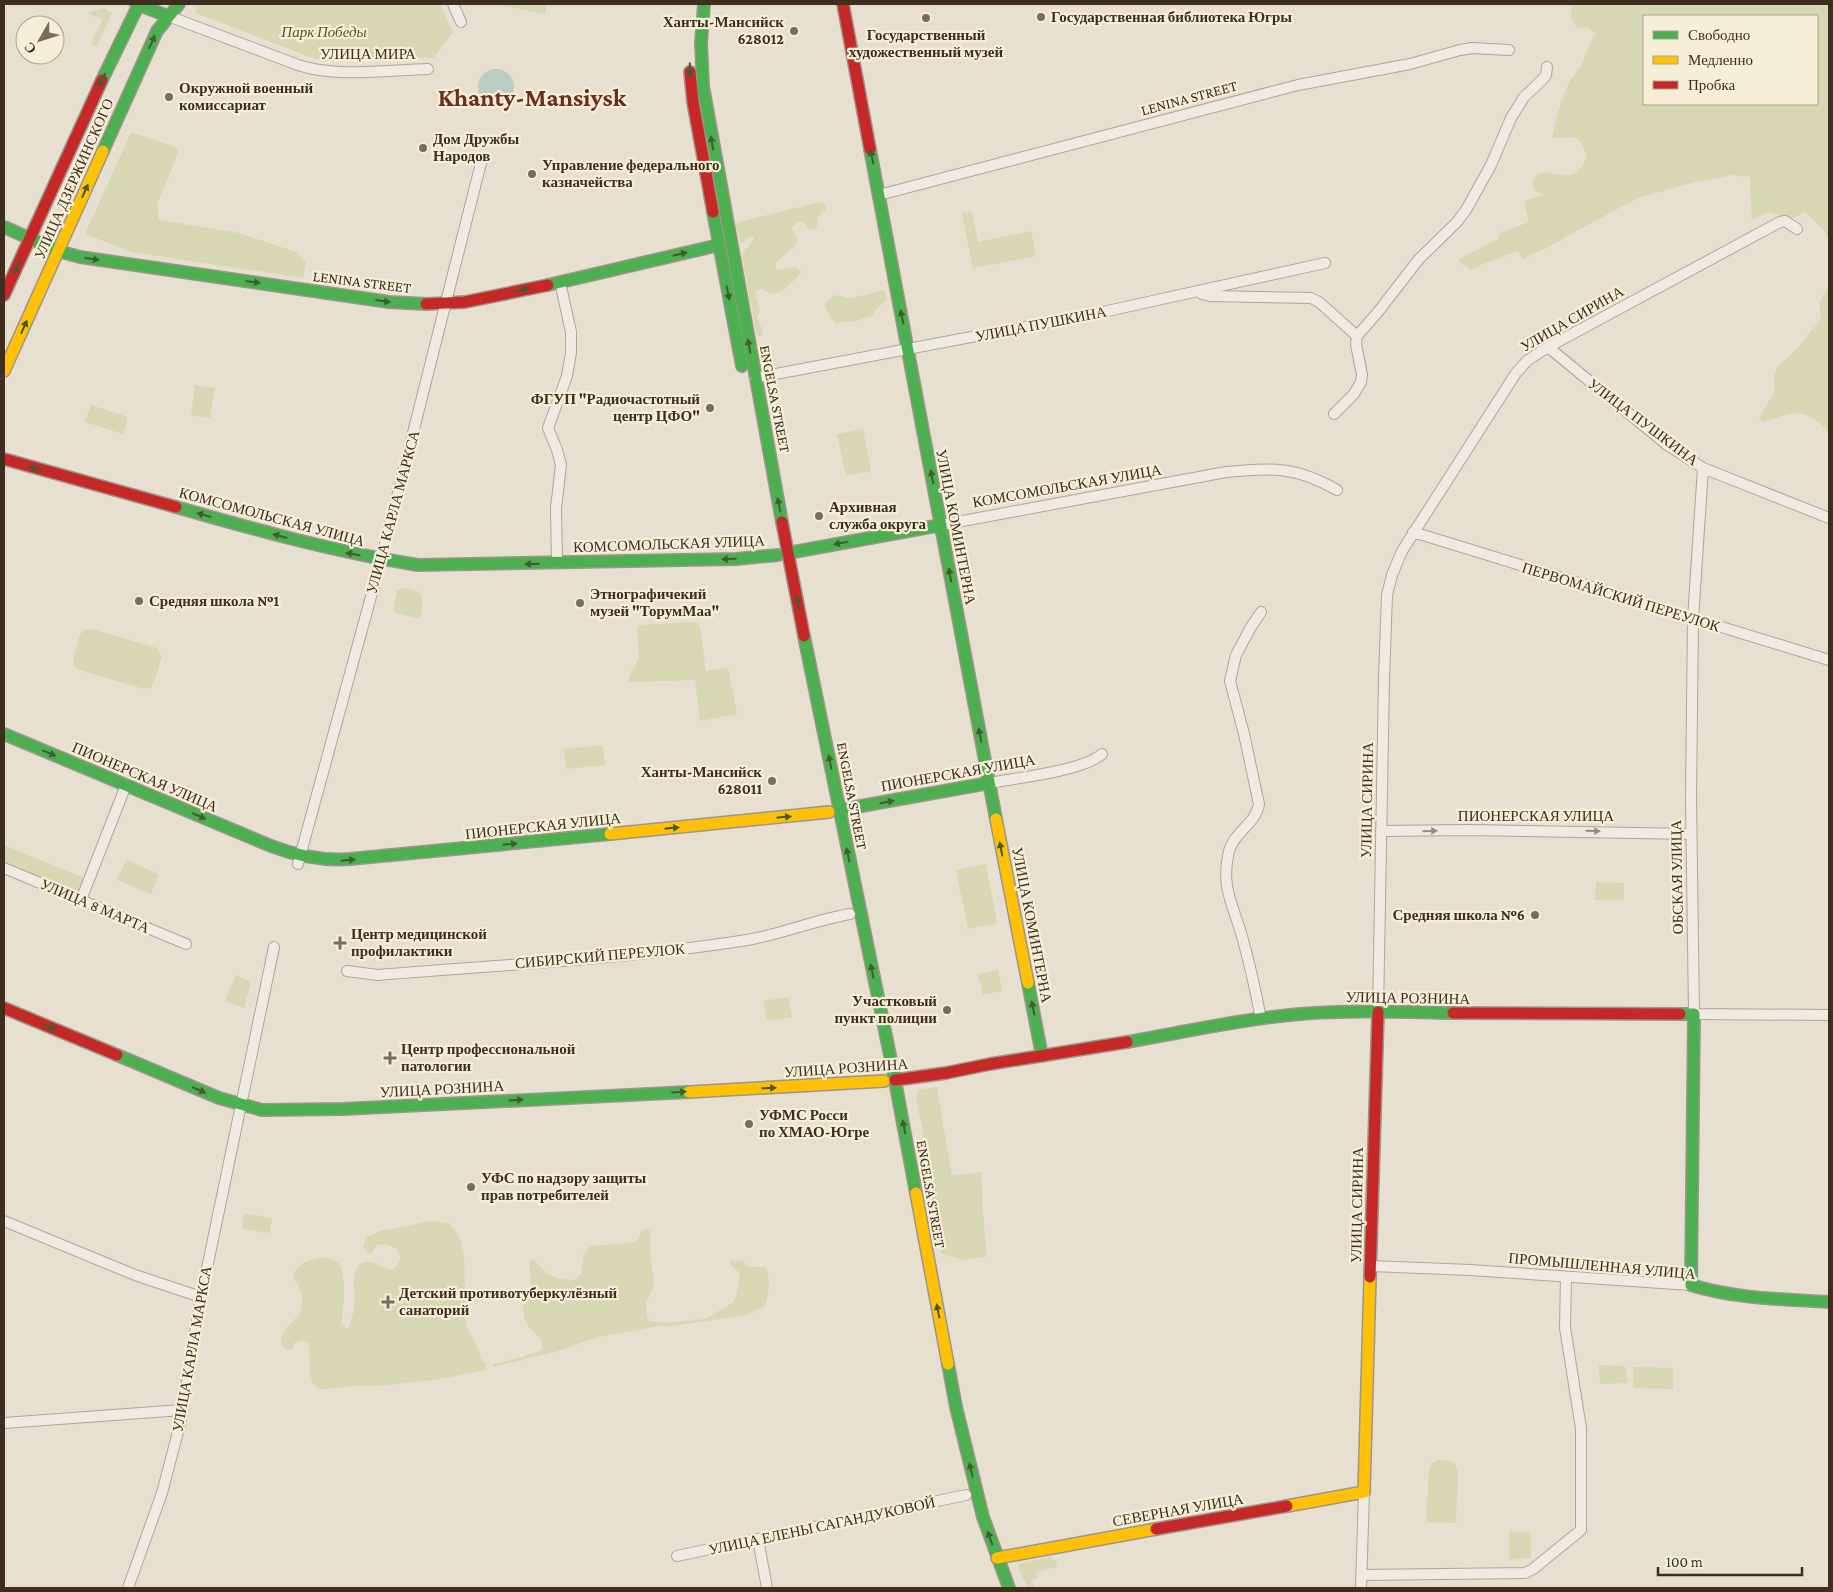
<svg xmlns="http://www.w3.org/2000/svg" width="1833" height="1592" font-family="'Crimson Pro',serif">
	<style>
		.green { fill: #d6d7b3; fill-rule: evenodd }
		.water { fill: #bcccc2 }
		.lines { fill: none; stroke-linecap: round; stroke-linejoin: round }
		.street-casing { stroke: #ada599; stroke-width: 12 }
		.fast-casing { stroke: #9c958a; stroke-width: 14 }
		.slow-casing { stroke: #9c958a; stroke-width: 14 }
		.jam-casing { stroke: #9c958a; stroke-width: 14 }
		.street { stroke: #efebe3; stroke-width: 10 }
		.fast { stroke: #4caf50; stroke-width: 11 }
		.slow { stroke: #ffc107; stroke-width: 11 }
		.jam { stroke: #c62828; stroke-width: 11 }
		.oneway { fill: #425b31 }
		.oneway2 { fill: #968c82 }
		.poi-dot { fill: #786c5e; stroke: #f7eed8; stroke-width: 2 }
		.labels { text-anchor: middle; dominant-baseline: central; stroke-width: 4.5; stroke-linejoin: round; paint-order: stroke }
		.poi-label { font-size: 15px; font-weight: bold; fill: #3d2e20; stroke: #f7eed8; text-anchor: start }
		.park-label { font-size: 15px; font-style: italic; fill: #4d5a26; stroke: #f7eed8 }
		.street-label { font-size: 15px; fill: #3d2e20; stroke: #f7eed8 }
		.town-label { font-size: 25px; font-weight: bold; fill: #6b2e1e; stroke: #f7eed8 }
	</style>
	<rect width="100%" height="100%" fill="#e7e0d1"/>
	<path class="green" d="M 196,4 L 440,4 L 453,33 L 433,58 L 315,59 L 196,13 L 195,6 Z
		M 495,4 L 547,4 L 545,14 Z
		M 1573,4 L 1829,4 L 1829,237 L 1818,224 L 1804,212 L 1792,219 L 1769,212 L 1752,220 L 1750,177 L 1734,175 L 1695,182 L 1638,198 L 1567,236 L 1562,240 L 1523,259 L 1518,251 L 1483,264 L 1471,270 L 1458,260 L 1498,239 L 1500,233 L 1529,222 L 1524,201 L 1547,194 L 1541,193 L 1535,190 L 1532,181 C 1542,162 1559,182 1575,173 C 1581,170 1584,162 1587,157 L 1581,142 L 1574,137 L 1558,138 L 1552,137 L 1559,108 L 1569,82 L 1582,64 L 1588,48 L 1595,34 L 1587,27 L 1578,28 C 1570,20 1570,15 1573,4 ZM 1644,16 L 1817,16 L 1817,104 L 1644,104 Z
		M 104,8 L 112,13 L 97,46 L 91,44 L 102,20 L 88,13 Z
		M 131,132 L 178,148 L 178,154 L 157,204 L 159,220 L 239,233 L 296,252 L 306,263 L 303,278 L 131,252 L 85,234 Z
		M 820,202 L 826,204 L 826,209 L 817,218 L 817,227 L 810,230 L 803,222 L 799,221 L 793,226 L 792,230 L 796,234 L 798,242 C 792,251 779,256 775,266 L 776,269 L 780,270 L 796,267 L 801,272 C 800,277 782,291 777,293 C 771,294 766,291 761,289 L 756,292 L 756,298 L 760,310 L 757,318 L 763,331 L 762,336 L 759,337 L 756,332 L 742,256 L 744,251 L 753,241 L 754,238 L 750,236 L 741,244 L 736,225 L 742,221 Z
		M 972,212 L 978,242 L 1031,231 L 1036,256 L 973,268 L 962,213 Z
		M 1829,287 L 1829,432 C 1803,406 1794,412 1763,422 L 1759,418 L 1775,391 L 1774,375 L 1777,367 L 1793,353 L 1821,319 L 1819,303 Z
		M 881,290 L 886,292 L 887,300 L 878,307 L 872,316 L 855,321 L 836,323 L 832,320 L 825,307 L 826,302 L 836,295 C 840,295 844,298 848,298 C 853,298 877,293 881,290 Z
		M 195,385 L 215,388 L 210,418 L 191,415 Z
		M 91,405 L 128,417 L 123,434 L 85,422 Z
		M 863,429 L 871,471 L 846,476 L 837,434 Z
		M 403,588 C 416,591 422,589 422,605 C 422,610 422,613 420,617 L 415,618 L 396,613 L 393,610 L 397,591 Z
		M 694,622 L 698,623 L 700,627 L 706,671 L 728,667 L 737,714 L 700,721 L 695,680 L 629,682 L 629,676 L 639,658 L 637,629 L 640,625 Z
		M 91,629 L 157,648 L 162,657 L 153,685 L 150,688 L 144,689 L 77,669 L 73,662 L 79,636 L 84,630 Z
		M 603,745 L 605,765 L 566,769 L 564,749 Z
		M 4,845 L 84,878 L 77,894 L 4,864 Z
		M 126,860 L 159,874 L 151,894 L 117,880 Z
		M 986,864 L 997,923 L 968,929 L 956,870 Z
		M 1596,882 L 1624,883 L 1624,900 L 1595,900 Z
		M 998,970 L 1002,991 L 983,995 L 978,974 Z
		M 236,975 L 251,982 L 244,1008 L 225,1001 Z
		M 788,997 L 792,1017 L 767,1021 L 763,1001 Z
		M 937,1087 L 952,1176 L 981,1172 L 984,1226 L 987,1256 L 964,1260 L 942,1254 L 924,1167 L 927,1152 L 916,1098 L 918,1090 Z
		M 244,1214 L 272,1218 L 270,1233 L 242,1229 Z
		M 432,1221 L 450,1224 L 460,1238 L 464,1255 L 466,1325 L 478,1348 L 481,1359 L 487,1365 L 485,1370 C 442,1380 396,1386 351,1386 C 343,1386 323,1392 317,1387 C 306,1380 311,1356 308,1343 L 304,1340 L 295,1342 L 293,1349 L 287,1350 C 269,1339 295,1322 300,1312 C 301,1309 302,1303 302,1300 C 303,1292 295,1282 293,1274 C 300,1263 307,1260 319,1258 C 326,1257 336,1259 340,1265 C 347,1275 343,1312 342,1324 L 347,1329 C 353,1320 354,1310 355,1299 C 355,1292 353,1286 354,1279 C 356,1254 375,1262 389,1270 L 394,1269 L 401,1259 L 397,1249 L 386,1244 L 377,1245 L 371,1253 L 368,1253 L 363,1247 C 364,1237 372,1234 381,1231 Z
		M 647,1229 L 650,1231 L 651,1262 L 654,1280 L 653,1288 L 646,1302 L 647,1317 L 650,1321 L 666,1323 L 705,1319 L 732,1303 L 736,1297 L 740,1276 L 739,1272 L 731,1266 L 730,1263 L 732,1260 L 742,1261 L 750,1267 L 765,1267 C 771,1275 769,1297 765,1306 C 756,1310 748,1315 739,1316 L 672,1326 L 660,1326 L 602,1336 L 583,1342 L 562,1350 L 493,1367 L 493,1364 L 524,1357 L 528,1354 L 538,1352 L 542,1349 L 542,1341 L 528,1326 L 524,1318 L 523,1309 L 531,1284 L 529,1262 L 533,1259 C 547,1274 553,1280 574,1280 L 581,1274 L 584,1255 L 589,1247 C 604,1243 620,1246 636,1241 L 643,1230 Z
		M 1599,1365 L 1625,1366 L 1628,1383 L 1600,1384 Z
		M 1633,1367 L 1673,1368 L 1673,1389 L 1633,1388 Z
		M 1437,1460 C 1447,1461 1455,1460 1458,1470 L 1456,1523 L 1426,1522 L 1429,1470 L 1432,1463 Z
		M 1509,1531 L 1531,1533 L 1531,1558 L 1509,1560 Z
		M 1050,1557 L 1056,1561 L 1057,1567 L 1036,1572 L 1037,1578 L 1032,1580 L 1034,1588 L 1028,1588 L 1018,1568 L 1019,1564 Z"/>
	<path class="water" d="M478 87a18 18 0 1 1 36 0a18 18 0 1 1-36 0Z"/>
	<g class="lines">
		<defs>
			<path id="street" d="M 453,4 L 461,22
				M 168,16 L 298,65 C 337,78 387,70 428,69
				M 879,195 L 1298,85 L 1410,64 L 1460,50 L 1472,48 L 1509,50
				M 1202,294 L 1210,296 L 1311,298 L 1319,302 L 1357,336
				M 1548,347 L 1666,444 L 1703,468 L 1829,518
				M 755,378 L 1103,312 L 1325,263
				M 1334,414 L 1354,394 L 1361,382 L 1362,375 L 1356,344 L 1357,336 L 1378,312 L 1419,259 L 1457,222 L 1466,210 L 1491,165 L 1511,118 L 1524,97 L 1541,81 L 1546,75 L 1547,67
				M 1703,468 L 1693,619 L 1691,798 L 1694,1014 L 1829,1015
				M 941,525 L 1226,472 C 1273,468 1295,466 1337,490
				M 1413,532 L 1829,660
				M 557,563 L 556,508 L 561,465 L 557,450 L 548,428 L 567,376 L 571,353 L 571,332 L 560,282
				M 989,783 C 1017,778 1083,771 1102,754
				M 1381,831 L 1468,830 L 1691,834
				M 298,864 L 381,560 L 482,159
				M 4,868 L 186,944
				M 81,900 L 126,785
				M 347,971 L 378,975 C 501,965 626,959 747,940 C 782,934 815,920 850,914
				M 1378,1012 L 1384,679 L 1387,595 L 1392,575 L 1402,551 L 1516,373 L 1528,360 L 1548,347 L 1780,222 L 1785,221 L 1797,229
				M 1261,1019 C 1256,992 1250,966 1243,940 C 1234,906 1220,888 1229,851 C 1234,832 1256,824 1259,804 L 1244,734 L 1230,681 L 1236,655 L 1251,627 L 1261,612
				M 243,1096 L 274,947
				M 4,1221 L 135,1275 L 201,1297
				M 1371,1266 L 1470,1270 L 1691,1285
				M 4,1423 L 182,1410
				M 758,1539 L 767,1588
				M 677,1556 L 966,1495
				M 1362,1575 L 1525,1573 L 1533,1569 L 1581,1530 L 1581,1428 L 1565,1328 L 1566,1277
				M 128,1588 L 162,1493 L 180,1424 L 201,1297 L 241,1105
				M 1361,1588 L 1364,1492"/>
			<path id="fast" d="M 136,4 L 168,16
				M 704,4 L 701,43 L 703,86 L 782,522
				M 102,80 L 139,4
				M 870,149 L 996,819
				M 103,151 L 157,31 L 179,4
				M 713,212 L 742,366
				M 4,227 L 58,251 L 80,257 L 389,302 L 426,304
				M 548,285 L 719,245
				M 176,507 C 256,530 335,552 418,565 L 736,559 L 778,555
				M 788,553 L 941,525
				M 804,636 L 893,1070 L 916,1193
				M 4,734 L 271,846 C 297,856 322,861 350,859 L 610,834
				M 839,810 L 989,783
				M 1028,983 L 1042,1056
				M 1680,1014 L 1694,1014 L 1691,1285 C 1736,1299 1782,1299 1829,1302
				M 1127,1042 C 1184,1032 1242,1019 1300,1014 C 1351,1010 1402,1012 1453,1013
				M 117,1055 L 219,1098 L 262,1110 L 343,1109 L 689,1092
				M 948,1364 L 956,1407 L 983,1517 L 1009,1588"/>
			<path id="slow" d="M 4,371 L 103,151
				M 996,819 L 1028,983
				M 610,834 L 829,812
				M 689,1092 L 884,1081
				M 916,1193 L 948,1364
				M 1287,1506 L 1364,1492 L 1370,1277
				M 997,1558 L 1156,1529"/>
			<path id="jam" d="M 843,4 L 870,149
				M 690,72 L 693,102 L 713,212
				M 4,295 L 102,80
				M 426,304 L 465,302 L 548,285
				M 4,459 L 176,507
				M 782,522 L 804,636
				M 4,1008 L 117,1055
				M 1453,1013 L 1680,1014
				M 895,1080 L 946,1073 L 990,1064 L 1127,1042
				M 1370,1277 L 1378,1012
				M 1156,1529 L 1287,1506"/>
		</defs>
		<use href="#street" class="street-casing"/>
		<use href="#fast" class="fast-casing"/>
		<use href="#slow" class="slow-casing"/>
		<use href="#jam" class="jam-casing"/>
		<use href="#street" class="street"/>
		<use href="#fast" class="fast"/>
		<use href="#slow" class="slow"/>
		<use href="#jam" class="jam"/>
	</g>
	<defs><path id="oneway-solid" d="M-6-.8H1V-3.2L6.5 0L1 3.2V.8H-6Z" transform="scale(1.25)"/></defs>
	<g class="oneway">
		<use href="#oneway-solid" transform="translate(152 42) rotate(-66)"/>
		<use href="#oneway-solid" transform="translate(690 70) rotate(88)"/>
		<use href="#oneway-solid" transform="translate(102 80) rotate(115)"/>
		<use href="#oneway-solid" transform="translate(712 143) rotate(-100)"/>
		<use href="#oneway-solid" transform="translate(872 157) rotate(-101)"/>
		<use href="#oneway-solid" transform="translate(85 191) rotate(-66)"/>
		<use href="#oneway-solid" transform="translate(680 254) rotate(-13)"/>
		<use href="#oneway-solid" transform="translate(92 259) rotate(9)"/>
		<use href="#oneway-solid" transform="translate(17 267) rotate(114)"/>
		<use href="#oneway-solid" transform="translate(253 282) rotate(8)"/>
		<use href="#oneway-solid" transform="translate(522 290) rotate(-11)"/>
		<use href="#oneway-solid" transform="translate(728 293) rotate(79)"/>
		<use href="#oneway-solid" transform="translate(383 301) rotate(8)"/>
		<use href="#oneway-solid" transform="translate(902 317) rotate(-102)"/>
		<use href="#oneway-solid" transform="translate(24 327) rotate(-66)"/>
		<use href="#oneway-solid" transform="translate(749 346) rotate(-101)"/>
		<use href="#oneway-solid" transform="translate(36 469) rotate(-164)"/>
		<use href="#oneway-solid" transform="translate(932 477) rotate(-101)"/>
		<use href="#oneway-solid" transform="translate(779 505) rotate(-101)"/>
		<use href="#oneway-solid" transform="translate(204 515) rotate(-164)"/>
		<use href="#oneway-solid" transform="translate(280 536) rotate(-165)"/>
		<use href="#oneway-solid" transform="translate(841 543) rotate(170)"/>
		<use href="#oneway-solid" transform="translate(353 554) rotate(-169)"/>
		<use href="#oneway-solid" transform="translate(729 559) rotate(178)"/>
		<use href="#oneway-solid" transform="translate(532 564) rotate(179)"/>
		<use href="#oneway-solid" transform="translate(950 575) rotate(-100)"/>
		<use href="#oneway-solid" transform="translate(798 603) rotate(-101)"/>
		<use href="#oneway-solid" transform="translate(980 735) rotate(-101)"/>
		<use href="#oneway-solid" transform="translate(49 753) rotate(23)"/>
		<use href="#oneway-solid" transform="translate(830 762) rotate(-101)"/>
		<use href="#oneway-solid" transform="translate(887 802) rotate(-11)"/>
		<use href="#oneway-solid" transform="translate(199 816) rotate(23)"/>
		<use href="#oneway-solid" transform="translate(784 817) rotate(-6)"/>
		<use href="#oneway-solid" transform="translate(672 828) rotate(-6)"/>
		<use href="#oneway-solid" transform="translate(510 844) rotate(-6)"/>
		<use href="#oneway-solid" transform="translate(1001 849) rotate(-101)"/>
		<use href="#oneway-solid" transform="translate(848 855) rotate(-102)"/>
		<use href="#oneway-solid" transform="translate(348 860) rotate(-5)"/>
		<use href="#oneway-solid" transform="translate(872 971) rotate(-102)"/>
		<use href="#oneway-solid" transform="translate(1033 1008) rotate(-101)"/>
		<use href="#oneway-solid" transform="translate(49 1027) rotate(23)"/>
		<use href="#oneway-solid" transform="translate(769 1088) rotate(-2)"/>
		<use href="#oneway-solid" transform="translate(199 1090) rotate(23)"/>
		<use href="#oneway-solid" transform="translate(679 1092) rotate(-3)"/>
		<use href="#oneway-solid" transform="translate(516 1100) rotate(-3)"/>
		<use href="#oneway-solid" transform="translate(904 1127) rotate(-101)"/>
		<use href="#oneway-solid" transform="translate(938 1311) rotate(-101)"/>
		<use href="#oneway-solid" transform="translate(971 1470) rotate(-104)"/>
		<use href="#oneway-solid" transform="translate(990 1538) rotate(-109)"/>
	</g>
	<g class="oneway2">
		<use href="#oneway-solid" transform="translate(1430 831) rotate(-1)"/>
		<use href="#oneway-solid" transform="translate(1593 831) rotate(1)"/>
	</g>
	<g class="poi-dot">
		<circle cx="1041" cy="17" r="5"/>
		<circle cx="926" cy="18" r="5"/>
		<circle cx="794" cy="31" r="5"/>
		<circle cx="169" cy="97" r="5"/>
		<circle cx="423" cy="148" r="5"/>
		<circle cx="532" cy="174" r="5"/>
		<circle cx="710" cy="408" r="5"/>
		<circle cx="819" cy="516" r="5"/>
		<circle cx="139" cy="601" r="5"/>
		<circle cx="580" cy="603" r="5"/>
		<circle cx="772" cy="781" r="5"/>
		<circle cx="1535" cy="915" r="5"/>
		<path d="M337.5 935.5h5v5h5v5h-5v5h-5v-5h-5v-5h5z"/>
		<circle cx="947" cy="1010" r="5"/>
		<path d="M387.5 1050.5h5v5h5v5h-5v5h-5v-5h-5v-5h5z"/>
		<circle cx="749" cy="1124" r="5"/>
		<circle cx="471" cy="1187" r="5"/>
		<path d="M385.5 1294.5h5v5h5v5h-5v5h-5v-5h-5v-5h5z"/>
	</g>
	<g class="labels">
		<g class="poi-label">
			<text x="1051" y="17">Государственная библиотека Югры</text>
			<text x="784" y="22" text-anchor="end">Ханты-Мансийск<tspan x="784" dy="17">628012</tspan></text>
			<text x="926" y="35" text-anchor="middle">Государственный<tspan x="926" dy="17">художественный музей</tspan></text>
			<text x="179" y="88">Окружной военный<tspan x="179" dy="17">комиссариат</tspan></text>
			<text x="433" y="139">Дом Дружбы<tspan x="433" dy="17">Народов</tspan></text>
			<text x="542" y="165">Управление федерального<tspan x="542" dy="17">казначейства</tspan></text>
			<text x="700" y="399" text-anchor="end">ФГУП "Радиочастотный<tspan x="700" dy="17">центр ЦФО"</tspan></text>
			<text x="829" y="507">Архивная<tspan x="829" dy="17">служба округа</tspan></text>
			<text x="590" y="594">Этнографичекий<tspan x="590" dy="17">музей "ТорумМаа"</tspan></text>
			<text x="149" y="601">Средняя школа №1</text>
			<text x="762" y="772" text-anchor="end">Ханты-Мансийск<tspan x="762" dy="17">628011</tspan></text>
			<text x="1525" y="915" text-anchor="end">Средняя школа №6</text>
			<text x="351" y="934">Центр медицинской<tspan x="351" dy="17">профилактики</tspan></text>
			<text x="937" y="1001" text-anchor="end">Участковый<tspan x="937" dy="17">пункт полиции</tspan></text>
			<text x="401" y="1049">Центр профессиональной<tspan x="401" dy="17">патологии</tspan></text>
			<text x="759" y="1115">УФМС Росси<tspan x="759" dy="17">по ХМАО-Югре</tspan></text>
			<text x="481" y="1178">УФС по надзору защиты<tspan x="481" dy="17">прав потребителей</tspan></text>
			<text x="399" y="1293">Детский противотуберкулёзный<tspan x="399" dy="17">санаторий</tspan></text>
		</g>
		<g class="park-label">
			<text x="324" y="32">Парк Победы</text>
		</g>
		<g class="street-label">
			<text x="368" y="54">УЛИЦА МИРА</text>
			<text transform="translate(1189 98) rotate(-15)">LENINA STREET</text>
			<text transform="translate(74 179) rotate(-66)">УЛИЦА ДЗЕРЖИНСКОГО</text>
			<text transform="translate(362 282) rotate(7)">LENINA STREET</text>
			<text transform="translate(1572 319) rotate(-30)">УЛИЦА СИРИНА</text>
			<text transform="translate(1041 324) rotate(-11)">УЛИЦА ПУШКИНА</text>
			<text transform="translate(775 399) rotate(79)">ENGELSA STREET</text>
			<text transform="translate(1643 422) rotate(37)">УЛИЦА ПУШКИНА</text>
			<text transform="translate(1067 486) rotate(-10)">КОМСОМОЛЬСКАЯ УЛИЦА</text>
			<text transform="translate(393 512) rotate(-75)">УЛИЦА КАРЛА МАРКСА</text>
			<text transform="translate(272 517) rotate(15)">КОМСОМОЛЬСКАЯ УЛИЦА</text>
			<text transform="translate(956 527) rotate(79)">УЛИЦА КОМИНТЕРНА</text>
			<text transform="translate(669 544) rotate(-2)">КОМСОМОЛЬСКАЯ УЛИЦА</text>
			<text transform="translate(1621 597) rotate(17)">ПЕРВОМАЙСКИЙ ПЕРЕУЛОК</text>
			<text transform="translate(958 773) rotate(-10)">ПИОНЕРСКАЯ УЛИЦА</text>
			<text transform="translate(145 777) rotate(23)">ПИОНЕРСКАЯ УЛИЦА</text>
			<text transform="translate(852 796) rotate(79)">ENGELSA STREET</text>
			<text transform="translate(1367 800) rotate(-89)">УЛИЦА СИРИНА</text>
			<text x="1536" y="816">ПИОНЕРСКАЯ УЛИЦА</text>
			<text transform="translate(543 826) rotate(-6)">ПИОНЕРСКАЯ УЛИЦА</text>
			<text transform="translate(1677 877) rotate(-91)">ОБСКАЯ УЛИЦА</text>
			<text transform="translate(95 906) rotate(23)">УЛИЦА 8 МАРТА</text>
			<text transform="translate(1032 925) rotate(79)">УЛИЦА КОМИНТЕРНА</text>
			<text transform="translate(600 956) rotate(-5)">СИБИРСКИЙ ПЕРЕУЛОК</text>
			<text transform="translate(1408 998) rotate(1)">УЛИЦА РОЗНИНА</text>
			<text transform="translate(846 1068) rotate(-4)">УЛИЦА РОЗНИНА</text>
			<text transform="translate(442 1089) rotate(-3)">УЛИЦА РОЗНИНА</text>
			<text transform="translate(931 1194) rotate(80)">ENGELSA STREET</text>
			<text transform="translate(1357 1205) rotate(-89)">УЛИЦА СИРИНА</text>
			<text transform="translate(1602 1266) rotate(5)">ПРОМЫШЛЕННАЯ УЛИЦА</text>
			<text transform="translate(192 1349) rotate(-80)">УЛИЦА КАРЛА МАРКСА</text>
			<text transform="translate(1178 1510) rotate(-10)">СЕВЕРНАЯ УЛИЦА</text>
			<text transform="translate(822 1526) rotate(-12)">УЛИЦА ЕЛЕНЫ САГАНДУКОВОЙ</text>
		</g>
		<g class="town-label">
			<text x="532" y="97">Khanty-Mansiysk</text>
		</g>
	</g>
	<rect width="1833" height="1592" fill="none" stroke="#3d2e20" stroke-width="10"/>
	<rect x="1643" y="15" width="175" height="90" fill="#f7eed8" stroke="#ada18e"/>
	<rect x="1653" y="31" width="25" height="8" fill="#4caf50" stroke="#ada18e"/>
	<text x="1688" y="40" font-size="15" fill="#3d2e20">Свободно</text>
	<rect x="1653" y="56" width="25" height="8" fill="#ffc107" stroke="#ada18e"/>
	<text x="1688" y="65" font-size="15" fill="#3d2e20">Медленно</text>
	<rect x="1653" y="81" width="25" height="8" fill="#c62828" stroke="#ada18e"/>
	<text x="1688" y="90" font-size="15" fill="#3d2e20">Пробка</text>
	<g transform="translate(40 40) rotate(231)"><circle r="24" fill="#f7eed8" stroke="#ada18e"/>
	<path d="M0-4L9 19L0 12L-9 19Z" fill="#786c5e"/>
	<text y="-8" font-size="14" font-weight="bold" text-anchor="middle" fill="#3d2e20">С</text>
	</g>
	<path d="M1658 1567v8h144v-8" fill="none" stroke="#3d2e20" stroke-width="2.5"/>
	<text x="1666" y="1567" font-size="15" fill="#3d2e20" stroke="#f7eed8" stroke-width="4" paint-order="stroke">100 m</text>
</svg>
